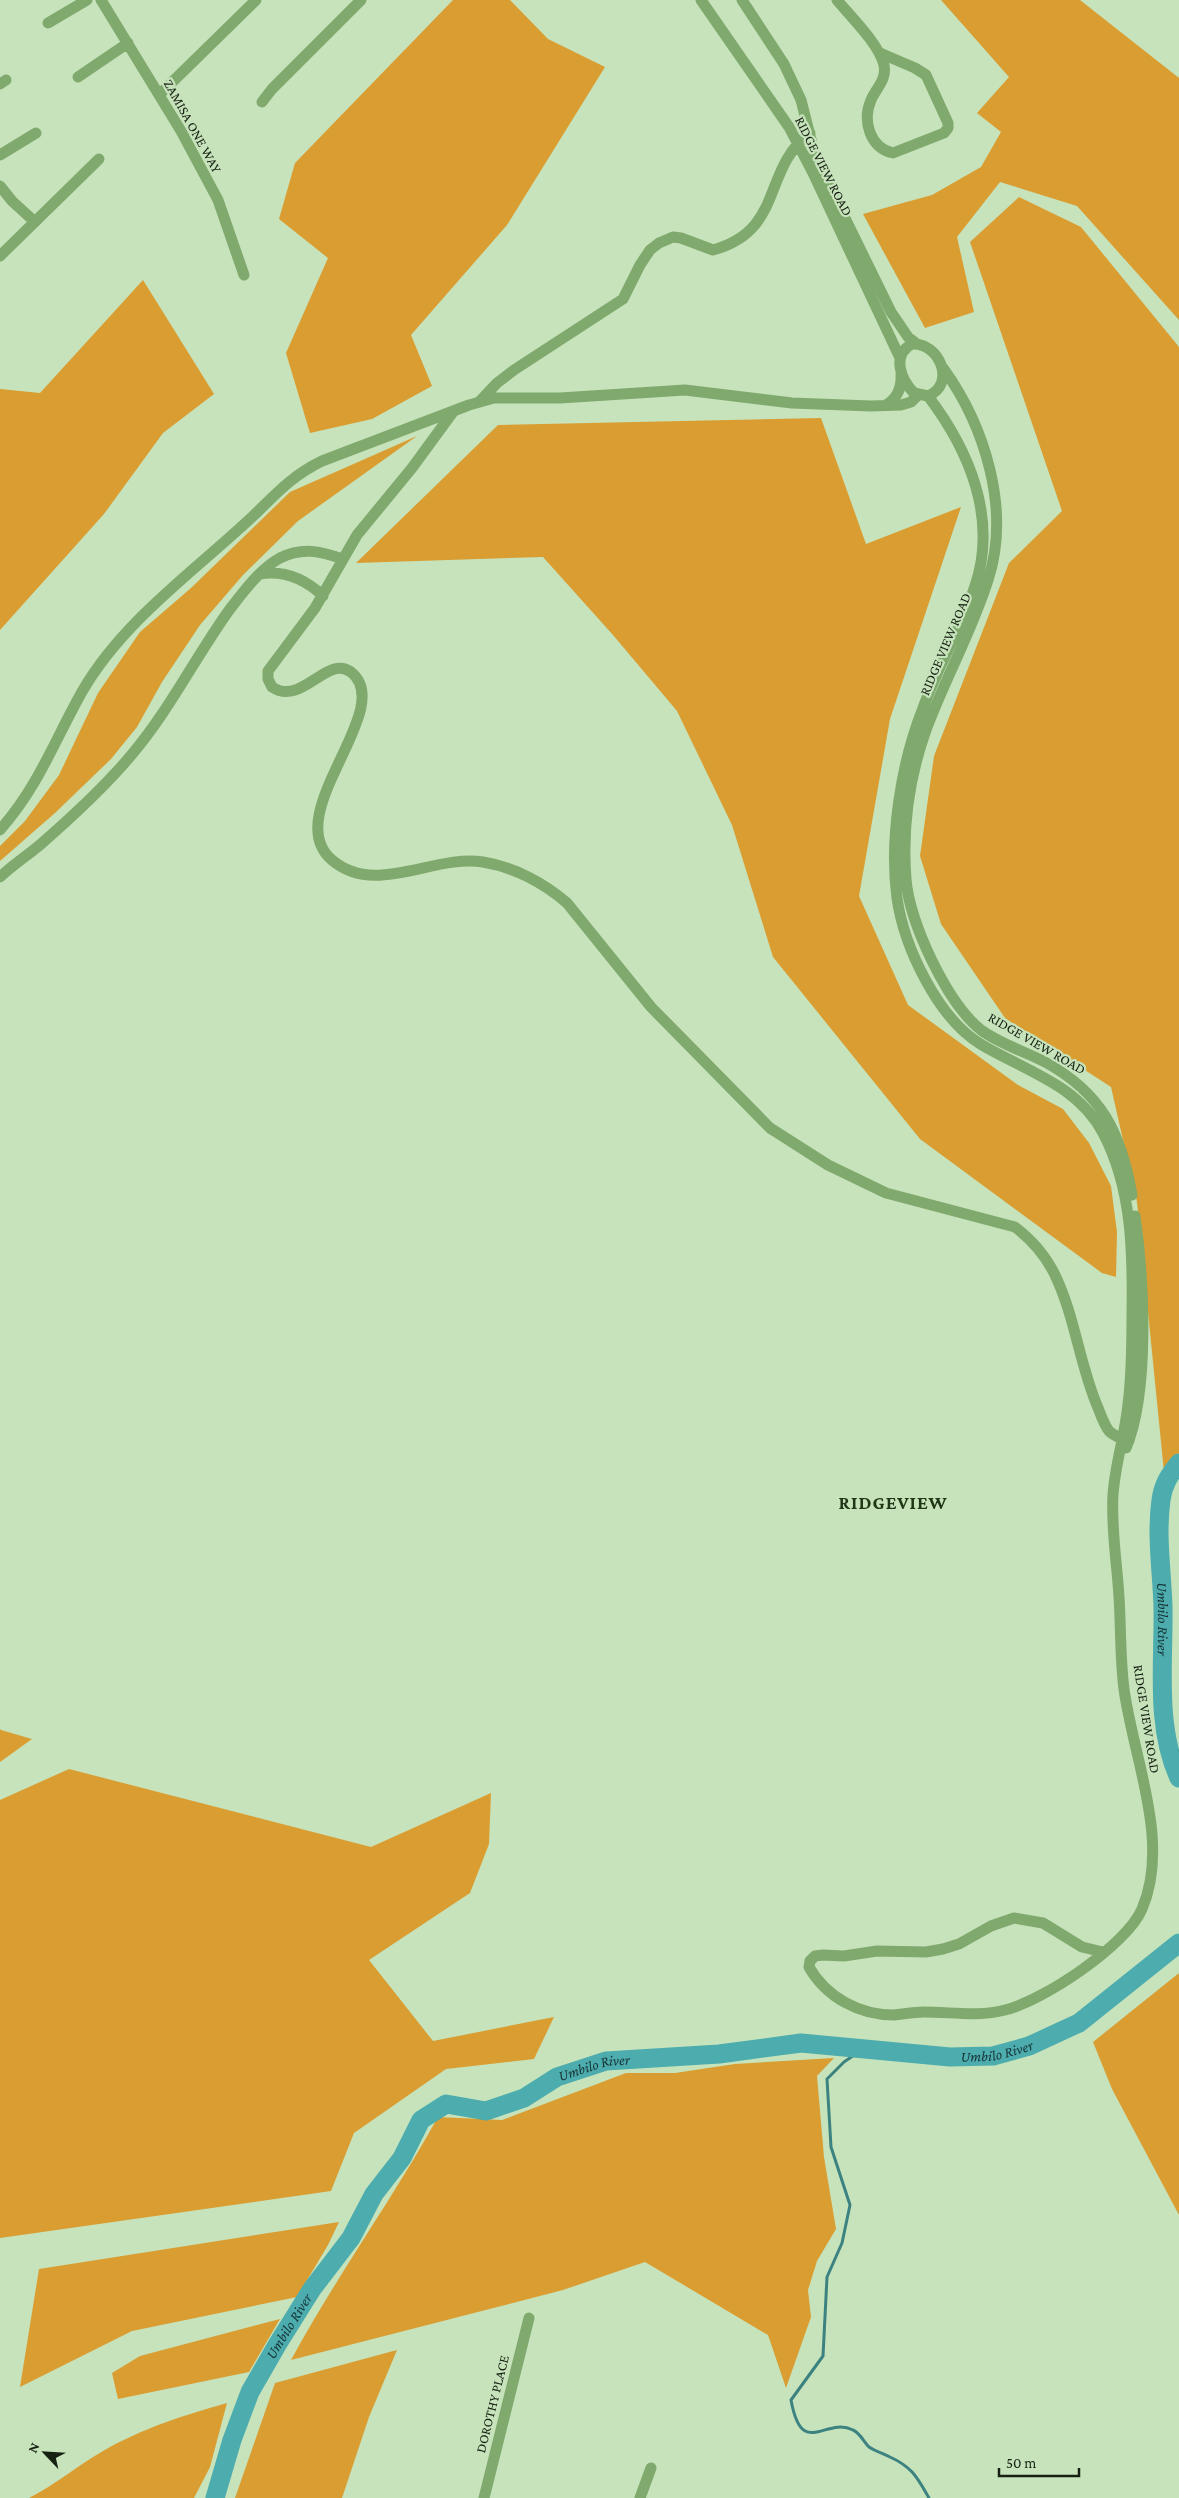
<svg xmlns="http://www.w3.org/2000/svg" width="1179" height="2498" font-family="'Crimson Pro',serif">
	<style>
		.green { fill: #da9d31 }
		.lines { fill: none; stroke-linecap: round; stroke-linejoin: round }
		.stream { stroke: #3c8280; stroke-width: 3 }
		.river { stroke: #4cacae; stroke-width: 19 }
		.minor { stroke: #80a96e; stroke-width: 11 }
		.labels { text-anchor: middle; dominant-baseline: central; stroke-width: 4.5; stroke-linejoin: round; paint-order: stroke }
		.street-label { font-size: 14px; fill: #172113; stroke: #c7e3bb }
		.water-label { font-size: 15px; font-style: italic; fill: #173536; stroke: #c7e3bb }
		.district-label { font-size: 19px; font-weight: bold; letter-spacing: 1px; fill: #203616; stroke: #c7e3bb }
	</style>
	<rect width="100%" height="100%" fill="#c7e3bb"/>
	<path class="green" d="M 453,0 L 510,0 L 548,39 L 605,67 L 507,225 L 411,335 L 432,386 L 372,419 L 310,433 L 286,353 L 328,258 L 279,219 L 295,163 Z
		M 941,0 L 1080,0 L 1179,78 L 1179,320 L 1077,206 L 1000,182 L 957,237 L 974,312 L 925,328 L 863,214 L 932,195 L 981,167 L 1001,132 L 977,113 L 1009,77 Z
		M 1019,197 L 1081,227 L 1179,347 L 1179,1453 L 1164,1472 L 1137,1202 L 1111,1087 L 1005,1018 L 941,924 L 920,856 L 934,756 L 1009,563 L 1062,511 L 970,242 Z
		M 143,280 L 214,394 L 163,433 L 104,514 L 0,630 L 0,389 L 40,393 Z
		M 821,418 L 866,544 L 961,507 L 890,719 L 859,896 L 908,1005 L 1018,1085 L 1063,1109 L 1089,1143 L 1111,1186 L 1117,1232 L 1116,1277 L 1102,1273 L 920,1139 L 773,957 L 732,825 L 677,711 L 613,635 L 543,557 L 356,563 L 498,425 Z
		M 417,436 L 298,521 L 243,575 L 200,625 L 162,682 L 137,727 L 111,759 L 55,813 L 0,861 L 0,846 L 25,821 L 59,775 L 98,693 L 140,632 L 191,588 L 290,492 Z
		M 0,1729 L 1,1730 L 32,1739 L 0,1762 Z
		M 69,1769 L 371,1847 L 491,1793 L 489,1844 L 470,1893 L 369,1960 L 433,2041 L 554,2017 L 534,2059 L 446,2069 L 354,2133 L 331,2191 L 0,2238 L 0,1800 Z
		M 1179,1973 L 1179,2215 L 1112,2089 L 1093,2042 Z
		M 834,2058 L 817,2076 L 824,2157 L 836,2229 L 817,2261 L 808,2290 L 811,2317 L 786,2388 L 768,2335 L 645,2262 L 563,2290 L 291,2360 C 336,2277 392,2200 438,2117 L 502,2120 L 626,2073 L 675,2073 L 735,2064 Z
		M 339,2222 L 328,2245 L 297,2297 L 132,2331 L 20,2387 L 39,2269 Z
		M 280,2319 L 249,2372 L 118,2399 L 112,2373 L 140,2356 Z
		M 397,2350 L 369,2417 L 342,2498 L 235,2498 L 275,2383 Z
		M 227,2403 L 210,2467 L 194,2498 L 29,2498 C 55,2485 77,2466 103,2451 C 143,2428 182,2416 227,2403 Z"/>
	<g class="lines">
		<path class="stream" d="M 863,2049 L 844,2062 L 827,2079 L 831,2147 L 850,2205 L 842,2243 L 827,2277 L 823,2356 L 791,2400 C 802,2460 825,2416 853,2430 C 860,2433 864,2442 869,2447 C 875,2451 884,2454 890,2457 C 912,2467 917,2477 929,2498"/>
		<g class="river">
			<path id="s1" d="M 1179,1463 C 1169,1475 1163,1485 1161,1500 C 1156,1536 1162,1572 1163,1607 C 1164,1663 1155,1726 1179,1778"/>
			<path id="s2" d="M 215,2498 L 232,2440 L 250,2392 L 277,2345 L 312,2289 L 351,2238 L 374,2194 L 402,2158 L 421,2120 L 446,2104 L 486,2111 L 524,2098 L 557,2077 L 606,2061 L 719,2054 L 801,2043 L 950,2057 L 993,2056 L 1029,2046 L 1079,2023 L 1179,1943"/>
		</g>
		<path class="minor" d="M 101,0 L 181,131 L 218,200 L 244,275
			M 701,0 L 789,127 L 813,173 L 900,358
			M 742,0 L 784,64 L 801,100 L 816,159 L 891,312 L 908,337 L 917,344
			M 837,0 C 851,17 879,44 884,65 C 887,80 876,88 871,100 C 862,121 870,148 893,153 L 944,133 L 948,128 L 948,123 L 926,75 L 915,68 L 880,53
			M 48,23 L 87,0
			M 78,77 L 128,43
			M 0,84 L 6,80
			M 159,95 L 256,0
			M 262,102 L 272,89 L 361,0
			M 0,155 L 36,133
			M 0,186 L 12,201 L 35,222
			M 0,256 L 99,159
			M 912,344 C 939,342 957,384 928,396 L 914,393 C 901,380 891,355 912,344 Z
			M 943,368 C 985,426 1011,510 988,580 C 972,631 945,679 926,730 C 909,778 902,828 906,879 C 909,922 947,1003 981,1030 C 1000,1044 1024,1051 1045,1062 C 1102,1093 1121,1133 1132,1195
			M 928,396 C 969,450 998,518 975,586 C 961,628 938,666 923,708 C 901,763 889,839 897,898 C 904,947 938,1019 982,1045 C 1026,1071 1078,1085 1103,1133 C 1132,1188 1133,1252 1132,1313 C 1132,1343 1132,1374 1128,1404 C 1125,1435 1115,1464 1113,1495 C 1111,1529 1117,1563 1119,1597 C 1121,1627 1120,1658 1124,1689 C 1133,1757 1171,1842 1142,1909 C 1127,1945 1043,2001 1005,2010 C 978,2017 952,2012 924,2012 C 914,2012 904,2014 894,2015 C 859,2015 826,1997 809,1967 L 810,1961 L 815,1956 L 823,1955 L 844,1956 L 877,1951 L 926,1952 L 943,1949 L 959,1944 L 991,1926 L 1014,1918 L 1043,1923 L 1082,1947 L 1103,1952
			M 480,401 L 497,383 L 514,370 L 623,299 L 640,265 L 650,250 L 659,243 L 673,237 L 681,238 L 713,250 C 785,230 761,170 810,133
			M 886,405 C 898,398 902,387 901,373
			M 453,412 L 412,468 L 357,535 L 315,608 L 268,671 L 268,679 L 272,687 C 302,707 327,654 351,672 C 398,709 278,814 332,860 C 375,897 434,854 483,862 C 514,867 544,883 567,903 L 651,1007 L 770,1128 L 828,1165 L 886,1193 L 1015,1227 C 1032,1240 1044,1253 1054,1273 C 1074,1313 1079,1361 1096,1403 C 1100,1412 1103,1423 1109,1431 C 1114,1436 1122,1439 1129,1441
			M 260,574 C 285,570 305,579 323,596
			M 0,830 C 40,784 54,741 83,690 C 121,625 185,578 240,528 C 270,502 285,479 322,461 L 469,405 L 494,398 L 560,398 L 685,390 L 792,403 L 871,406 L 901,405 L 911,402 L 918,395
			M 0,877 C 13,865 28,855 41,844 C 73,816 106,786 133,753 C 170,709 196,656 230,609 C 244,591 260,569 280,558 C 302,547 321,551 342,559
			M 1126,1448 C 1150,1391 1144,1278 1135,1216
			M 484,2498 L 529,2318
			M 640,2498 L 651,2468"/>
	</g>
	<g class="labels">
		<g class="street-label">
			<text transform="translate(193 126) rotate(61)">ZAMISA ONE WAY</text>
			<text transform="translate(824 166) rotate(63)">RIDGE VIEW ROAD</text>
			<text transform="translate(945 644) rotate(-67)">RIDGE VIEW ROAD</text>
			<text transform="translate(1037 1043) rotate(30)">RIDGE VIEW ROAD</text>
			<text transform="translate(1147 1719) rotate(81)">RIDGE VIEW ROAD</text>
			<text transform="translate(492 2404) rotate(-76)">DOROTHY PLACE</text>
		</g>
		<g class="water-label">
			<text stroke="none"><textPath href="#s1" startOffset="161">Umbilo River</textPath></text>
			<text stroke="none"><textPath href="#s2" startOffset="1028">Umbilo River</textPath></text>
			<text stroke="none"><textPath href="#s2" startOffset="622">Umbilo River</textPath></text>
			<text stroke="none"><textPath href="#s2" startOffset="188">Umbilo River</textPath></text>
		</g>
		<g class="district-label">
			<text x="893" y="1502">RIDGEVIEW</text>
		</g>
	</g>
	<g transform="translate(45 2453) rotate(295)" stroke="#c7e3bb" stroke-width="4" paint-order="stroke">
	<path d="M0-4L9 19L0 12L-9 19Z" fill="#172113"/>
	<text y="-8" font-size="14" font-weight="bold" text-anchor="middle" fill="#172113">N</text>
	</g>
	<path d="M999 2468v8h80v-8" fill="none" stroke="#172113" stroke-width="2.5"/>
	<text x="1006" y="2468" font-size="15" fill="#172113" stroke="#c7e3bb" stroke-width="4" paint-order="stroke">50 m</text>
</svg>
